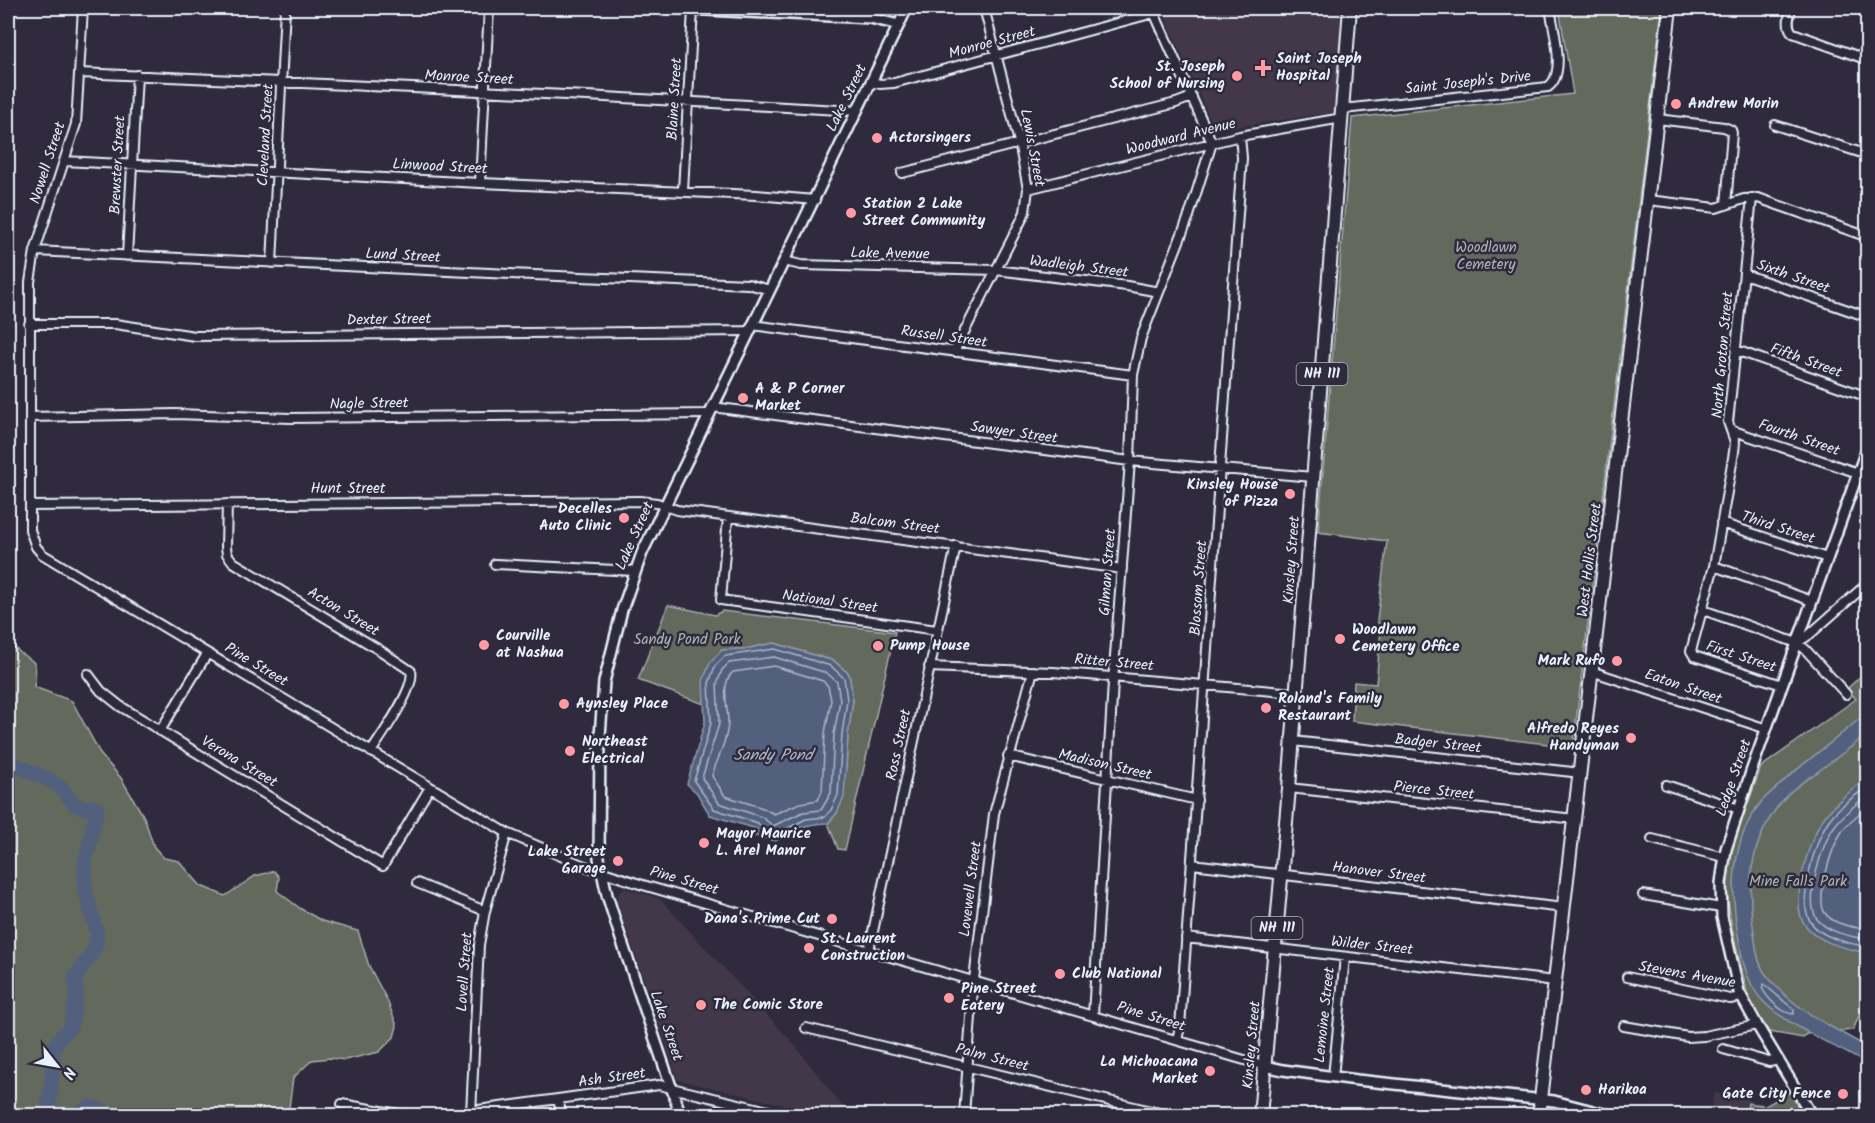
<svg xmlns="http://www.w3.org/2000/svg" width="1875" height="1123" font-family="Kalam,sans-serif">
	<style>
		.built { fill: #433848 }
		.green { fill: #64695b; stroke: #a6adaa; stroke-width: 1.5 }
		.water { fill: #53617d; stroke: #8f9bae; stroke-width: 1.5 }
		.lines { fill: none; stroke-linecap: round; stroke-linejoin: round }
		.shore { stroke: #acb7c7; stroke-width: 1.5 }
		.river { stroke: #53617d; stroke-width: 15 }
		.minor-casing { stroke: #e8f1f8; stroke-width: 12 }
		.tertiary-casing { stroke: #e8f1f8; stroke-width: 14 }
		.primary-casing { stroke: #e8f1f8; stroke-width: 16 }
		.minor { stroke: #2f2a3d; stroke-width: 8 }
		.tertiary { stroke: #2f2a3d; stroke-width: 9 }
		.primary { stroke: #2f2a3d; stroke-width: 12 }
		.poi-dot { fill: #ff9aa2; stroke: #2f2a3d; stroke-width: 2 }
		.labels { text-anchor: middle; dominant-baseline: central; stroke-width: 5; stroke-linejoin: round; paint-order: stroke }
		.shield { fill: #2f2a3d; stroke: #b0b5c0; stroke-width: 1.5 }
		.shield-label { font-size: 14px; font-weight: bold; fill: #e8f1f8 }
		.street-label { font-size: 15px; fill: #e8f1f8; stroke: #2f2a3d }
		.poi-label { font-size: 15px; font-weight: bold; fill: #e8f1f8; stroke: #2f2a3d; text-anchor: start }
		.park-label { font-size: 15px; fill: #adb4b1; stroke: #2f2a3d }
		.water-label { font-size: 16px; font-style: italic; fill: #acb7c7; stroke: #2f2a3d }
	</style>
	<rect width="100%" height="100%" fill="#2f2a3d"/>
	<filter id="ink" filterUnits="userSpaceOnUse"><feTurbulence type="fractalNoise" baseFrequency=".0167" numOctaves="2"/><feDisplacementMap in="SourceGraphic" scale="12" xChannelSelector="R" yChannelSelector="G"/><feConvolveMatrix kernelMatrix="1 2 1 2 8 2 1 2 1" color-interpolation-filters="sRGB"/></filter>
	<g filter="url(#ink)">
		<path class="built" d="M 1161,8 L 1342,8 L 1335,112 L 1215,130 Z
			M 625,888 L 659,898 L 793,1043 L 849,1115 L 827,1115 L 678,1080 L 617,901 L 619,892 Z
			M 1714,1093 L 1749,1100 L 1746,1115 L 1710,1116 Z"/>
		<path class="green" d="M 1559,8 L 1662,8 L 1573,747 L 1352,721 L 1354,682 L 1376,684 L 1381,630 L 1377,620 L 1387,541 L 1318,532 L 1352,118 L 1573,94 Z
			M 668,605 L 715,615 L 722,611 L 895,632 L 845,850 L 838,849 L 828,823 L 837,813 L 846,767 L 848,735 L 853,700 L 849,674 L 834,661 L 774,643 L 745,649 L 722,650 C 704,669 703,679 704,704 L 638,680 Z
			M 8,633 C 9,637 11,643 14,647 C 32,667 39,651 34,687 L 72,701 L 101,755 L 121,778 L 144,817 L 154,847 L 164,858 L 179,861 L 201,886 L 225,896 L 255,876 L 274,871 L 279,877 L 277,891 L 301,909 L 322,921 L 358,931 L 369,966 L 387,1000 L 397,1026 L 394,1037 L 379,1052 L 345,1060 L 330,1058 L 312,1060 L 293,1078 L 288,1115 L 8,1115 Z
			M 1867,670 L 1867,997 L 1853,1030 L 1806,1034 L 1803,1038 L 1769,1032 L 1749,1001 L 1732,928 L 1727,893 L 1730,854 L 1761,767 L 1856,699 L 1847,689 Z
			M 1790,1092 L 1803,1115 L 1746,1115 L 1748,1103 L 1762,1105 L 1762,1108 Z"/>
		<path class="water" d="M 774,643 L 834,661 L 849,674 L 853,700 L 848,735 L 844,797 L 837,813 L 828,823 C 806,824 794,828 776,841 L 755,836 L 757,829 L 710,815 L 697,793 L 687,784 L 705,722 L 703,681 L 710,663 L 722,650 L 745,649 Z
			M 1867,712 L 1867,734 C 1852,747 1836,758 1820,770 C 1809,778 1796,786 1787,795 C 1750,837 1746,880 1754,933 C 1756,947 1757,964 1767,976 C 1793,1009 1832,1027 1867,1047 L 1867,1064 C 1839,1047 1783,1024 1762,1000 C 1749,986 1743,964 1740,946 C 1730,898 1729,841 1762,801 C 1769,793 1779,786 1786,779 C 1812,756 1841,736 1867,712 Z
			M 1867,778 L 1867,953 C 1845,948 1820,944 1805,925 C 1789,905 1809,838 1823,819 C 1834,803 1852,790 1867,778 Z"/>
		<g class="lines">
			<path class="shore" d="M 775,649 L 831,666 L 844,678 L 847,700 L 842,734 L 838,795 L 831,810 L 825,817 L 806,819 L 774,835 L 764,832 L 758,823 L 714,809 L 694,781 L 711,723 L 709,683 L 715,666 L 725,656 Z
				M 774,657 L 827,673 L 837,682 L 840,700 L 834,734 L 831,793 L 821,810 L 803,812 L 773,826 L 762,817 L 719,803 L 702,778 L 719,724 L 717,684 L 722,670 L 729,663 Z
				M 774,666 L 823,681 L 828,686 L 831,700 L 825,733 L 822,791 L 818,800 L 800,803 L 774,814 L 763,808 L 725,796 L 712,776 C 717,759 728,739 728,721 C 728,706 720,683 733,672 Z
				M 1868,786 C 1854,797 1836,808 1827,823 C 1815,842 1797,901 1810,921 C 1821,939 1849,943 1868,947
				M 1868,795 C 1856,804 1843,814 1834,827 C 1822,843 1804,901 1817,919 C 1828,933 1851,936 1868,940
				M 1868,807 C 1858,814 1847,823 1841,833 C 1832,847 1815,899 1825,913 C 1833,925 1855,927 1868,930
				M 1764,984 L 1794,1010 L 1794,1014 C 1782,1014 1767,998 1762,988 Z"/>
			<path class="river" d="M 8,762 L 50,780 L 62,789 L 75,805 L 86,808 L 93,807 L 97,810 L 85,863 L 85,889 L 97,934 L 96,944 L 93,952 L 75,977 L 77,992 L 72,1020 L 70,1028 L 58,1040 L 54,1048 L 51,1090 L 47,1116
				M 76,1116 L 90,1107 L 102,1110 L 106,1116"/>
			<defs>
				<path id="minor" d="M 83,8 L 76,124 L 35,251 L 30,282 L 30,530 L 36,547 L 42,554 L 507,833 L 582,865 L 643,885 L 1265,1066
					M 1791,8 C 1789,16 1786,27 1793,33 L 1868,60
					M 80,73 L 587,96 L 857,111
					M 871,82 L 880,84 L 894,83 L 1154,13
					M 1343,109 L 1548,87 C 1567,74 1553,28 1550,8
					M 1657,119 L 1724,127 L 1731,130 L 1732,133 L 1726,205
					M 1775,125 L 1868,155
					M 64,161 L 480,183 L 756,195 L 815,200
					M 902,173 L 1176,103 L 1192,97
					M 480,183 L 489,8
					M 1028,189 L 1240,136 L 1342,118
					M 683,191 L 693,9
					M 1752,198 L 1728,422 L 1735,442 L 1734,452 L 1714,566 L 1691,651 L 1694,656 L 1782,685
					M 1648,200 L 1716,208 L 1744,199 L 1758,198 L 1868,237
					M 35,251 L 510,274 L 748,284 L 770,290
					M 127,256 L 137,75
					M 784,261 L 801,265 L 996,270 L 1127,286 L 1159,292
					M 272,263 L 285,8
					M 1744,274 L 1868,317
					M 29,324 L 115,324 L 195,336 L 749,331
					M 752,325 L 1133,375
					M 1736,350 L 1868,397
					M 954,352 L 1021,221 L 1025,212 L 1028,189 L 1019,142 L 984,8
					M 712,407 L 1130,461 L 1313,477
					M 30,417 L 175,414 L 290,418 L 709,414
					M 1731,430 L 1858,473
					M 227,504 L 226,547 L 227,554 L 233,562 L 381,651 L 411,671 C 416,688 381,736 371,752
					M 30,506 L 640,501 L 657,503 L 677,510 L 1122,569
					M 728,517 L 721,600 L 937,630
					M 1721,523 L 1827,558
					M 495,564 L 635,571
					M 1714,566 L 1812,601
					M 1703,610 L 1797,643 L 1805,649 L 1846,694
					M 1797,643 L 1809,635 L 1868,583
					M 929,667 L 1053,672 L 1296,693
					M 1591,671 L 1767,729
					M 88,674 L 101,691 L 120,706 L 383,866 L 430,787
					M 160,731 L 207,654
					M 1293,741 L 1581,773
					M 1008,756 L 1197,800
					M 1666,785 L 1739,809
					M 1289,788 L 1575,819
					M 1652,839 L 1724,857
					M 1192,864 L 1564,908
					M 417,883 L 485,911
					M 1643,895 L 1721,908
					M 1186,938 L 1555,981
					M 869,950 L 956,546
					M 1627,977 L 1730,999 L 1742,997
					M 1093,1015 L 1113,682 L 1130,461 L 1133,375 L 1141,338 L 1189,216 L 1212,143 L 1152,8
					M 1624,1026 L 1688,1037 L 1704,1036 L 1757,1025
					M 806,1028 L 1172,1116
					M 1177,1040 L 1180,1027 L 1242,158 L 1240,136
					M 1723,1049 L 1769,1062 L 1779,1060
					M 1333,1077 L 1345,957
					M 558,1099 L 562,1116
					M 342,1104 L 410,1116
					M 471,1111 L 659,1085 L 789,1116
					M 471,1114 L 479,945 L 485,911 L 507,833
					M 964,1116 L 973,988 L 994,814 L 1033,671"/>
				<path id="tertiary" d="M 666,8 L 870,18 L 899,25
					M 1265,1066 L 1283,1070 L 1357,1080 L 1554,1101 L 1612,1116
					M 681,1116 L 620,936 L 607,895 L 599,858 L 600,736 L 604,682 L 622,610 L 642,553 L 907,8
					M 1812,1116 L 1757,1025 L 1739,992 L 1722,917 L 1721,883 L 1726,849 L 1752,769 L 1868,445"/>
				<path id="primary" d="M 1260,1116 L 1289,788 L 1350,8
					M 1539,1116 L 1670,8"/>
			</defs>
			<use href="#minor" class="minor-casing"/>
			<use href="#tertiary" class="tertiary-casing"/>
			<use href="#primary" class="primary-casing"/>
			<use href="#minor" class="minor"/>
			<use href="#tertiary" class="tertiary"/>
			<use href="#primary" class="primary"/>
		</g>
	</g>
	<g class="poi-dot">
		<path d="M1260 59h6v6h6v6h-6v6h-6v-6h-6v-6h6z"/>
		<circle cx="1237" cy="76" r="6"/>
		<circle cx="1676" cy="104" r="6"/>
		<circle cx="877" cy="138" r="6"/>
		<circle cx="851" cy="213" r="6"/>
		<circle cx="743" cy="398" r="6"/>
		<circle cx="1290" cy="494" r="6"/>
		<circle cx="624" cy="518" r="6"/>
		<circle cx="1340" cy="639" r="6"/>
		<circle cx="484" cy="645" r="6"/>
		<circle cx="878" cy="646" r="6"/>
		<circle cx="1617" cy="661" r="6"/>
		<circle cx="564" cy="704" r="6"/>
		<circle cx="1266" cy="708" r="6"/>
		<circle cx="1631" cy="738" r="6"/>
		<circle cx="570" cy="751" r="6"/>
		<circle cx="704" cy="843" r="6"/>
		<circle cx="618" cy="861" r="6"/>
		<circle cx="832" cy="919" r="6"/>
		<circle cx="809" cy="948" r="6"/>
		<circle cx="1060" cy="974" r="6"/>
		<circle cx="949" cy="998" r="6"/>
		<circle cx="701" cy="1005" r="6"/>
		<circle cx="1210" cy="1071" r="6"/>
		<circle cx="1586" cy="1090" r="6"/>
		<circle cx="1843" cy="1094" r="6"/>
	</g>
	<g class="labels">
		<g class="shield">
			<rect x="1296.5" y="363" width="51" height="22" rx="4.5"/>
			<rect x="1251.5" y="917" width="51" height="22" rx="4.5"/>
		</g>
		<g class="shield-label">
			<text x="1322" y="374">NH 111</text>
			<text x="1277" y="928">NH 111</text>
		</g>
		<g class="street-label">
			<text transform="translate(992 43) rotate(-15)">Monroe Street</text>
			<text transform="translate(469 78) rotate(3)">Monroe Street</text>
			<text transform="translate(1468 83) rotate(-6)">Saint Joseph's Drive</text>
			<text transform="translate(847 98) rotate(-64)">Lake Street</text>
			<text transform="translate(675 99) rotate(-87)">Blaine Street</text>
			<text transform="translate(266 135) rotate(-87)">Cleveland Street</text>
			<text transform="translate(1181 137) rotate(-14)">Woodward Avenue</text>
			<text transform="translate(1032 148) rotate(79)">Lewis Street</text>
			<text transform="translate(48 163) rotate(-72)">Nowell Street</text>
			<text transform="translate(118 165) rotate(-87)">Brewster Street</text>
			<text transform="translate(440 167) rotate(3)">Linwood Street</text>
			<text transform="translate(890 254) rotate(1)">Lake Avenue</text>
			<text transform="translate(403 256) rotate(3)">Lund Street</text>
			<text transform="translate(1079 267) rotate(7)">Wadleigh Street</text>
			<text transform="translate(1793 277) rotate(19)">Sixth Street</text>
			<text transform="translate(389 320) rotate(-1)">Dexter Street</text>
			<text transform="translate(944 337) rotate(8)">Russell Street</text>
			<text transform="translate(1723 355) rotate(-85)">North Groton Street</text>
			<text transform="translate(1806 361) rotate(20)">Fifth Street</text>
			<text transform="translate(369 404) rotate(-1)">Nagle Street</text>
			<text transform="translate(1014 433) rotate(8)">Sawyer Street</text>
			<text transform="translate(1799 438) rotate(19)">Fourth Street</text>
			<text x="348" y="489">Hunt Street</text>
			<text transform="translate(895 524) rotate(7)">Balcom Street</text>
			<text transform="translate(1778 528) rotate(18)">Third Street</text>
			<text transform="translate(635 536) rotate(-66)">Lake Street</text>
			<text transform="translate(1292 560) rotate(-86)">Kinsley Street</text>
			<text transform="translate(1590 560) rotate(-83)">West Hollis Street</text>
			<text transform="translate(1108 572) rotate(-86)">Gilman Street</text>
			<text transform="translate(1199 588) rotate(-86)">Blossom Street</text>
			<text transform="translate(830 602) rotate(8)">National Street</text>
			<text transform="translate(343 612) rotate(31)">Acton Street</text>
			<text transform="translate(1741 657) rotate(18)">First Street</text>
			<text transform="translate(1114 663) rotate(5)">Ritter Street</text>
			<text transform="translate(256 665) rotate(31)">Pine Street</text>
			<text transform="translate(1683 687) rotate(19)">Eaton Street</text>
			<text transform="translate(1438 744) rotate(6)">Badger Street</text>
			<text transform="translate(899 745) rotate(-78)">Ross Street</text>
			<text transform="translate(239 762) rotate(31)">Verona Street</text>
			<text transform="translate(1105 765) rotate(13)">Madison Street</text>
			<text transform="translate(1734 778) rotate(-71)">Ledge Street</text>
			<text transform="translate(1434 791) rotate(6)">Pierce Street</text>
			<text transform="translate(1379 873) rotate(7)">Hanover Street</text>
			<text transform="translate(684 881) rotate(16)">Pine Street</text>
			<text transform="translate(971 889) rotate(-83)">Lovewell Street</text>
			<text transform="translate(1372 946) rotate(6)">Wilder Street</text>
			<text transform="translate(465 972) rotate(-86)">Lovell Street</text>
			<text transform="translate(1687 975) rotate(10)">Stevens Avenue</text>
			<text transform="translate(1325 1015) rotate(-84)">Lemoine Street</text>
			<text transform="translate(1151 1017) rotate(17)">Pine Street</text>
			<text transform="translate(666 1026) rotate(71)">Lake Street</text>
			<text transform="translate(1252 1045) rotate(-85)">Kinsley Street</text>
			<text transform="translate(992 1058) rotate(14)">Palm Street</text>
			<text transform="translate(612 1078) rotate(-8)">Ash Street</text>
		</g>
		<g class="poi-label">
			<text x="1276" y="59">Saint Joseph<tspan x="1276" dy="17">Hospital</tspan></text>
			<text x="1225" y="67" text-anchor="end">St. Joseph<tspan x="1225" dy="17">School of Nursing</tspan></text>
			<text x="1688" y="104">Andrew Morin</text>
			<text x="889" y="138">Actorsingers</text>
			<text x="863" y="204">Station 2 Lake<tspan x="863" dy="17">Street Community</tspan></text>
			<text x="755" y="389">A &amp; P Corner<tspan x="755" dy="17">Market</tspan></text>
			<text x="1278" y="485" text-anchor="end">Kinsley House<tspan x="1278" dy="17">of Pizza</tspan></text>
			<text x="612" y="509" text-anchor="end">Decelles<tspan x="612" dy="17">Auto Clinic</tspan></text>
			<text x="1352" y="630">Woodlawn<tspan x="1352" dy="17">Cemetery Office</tspan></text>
			<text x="496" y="636">Courville<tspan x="496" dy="17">at Nashua</tspan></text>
			<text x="890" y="646">Pump House</text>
			<text x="1605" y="661" text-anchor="end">Mark Rufo</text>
			<text x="1278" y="699">Roland's Family<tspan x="1278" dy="17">Restaurant</tspan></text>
			<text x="576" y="704">Aynsley Place</text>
			<text x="1619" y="729" text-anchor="end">Alfredo Reyes<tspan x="1619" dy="17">Handyman</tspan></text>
			<text x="582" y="742">Northeast<tspan x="582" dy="17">Electrical</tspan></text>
			<text x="716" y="834">Mayor Maurice<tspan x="716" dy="17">L. Arel Manor</tspan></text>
			<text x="606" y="852" text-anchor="end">Lake Street<tspan x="606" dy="17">Garage</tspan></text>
			<text x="820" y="919" text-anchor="end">Dana's Prime Cut</text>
			<text x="821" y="939">St. Laurent<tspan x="821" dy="17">Construction</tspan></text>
			<text x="1072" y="974">Club National</text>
			<text x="961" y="989">Pine Street<tspan x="961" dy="17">Eatery</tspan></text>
			<text x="713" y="1005">The Comic Store</text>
			<text x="1198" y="1062" text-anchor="end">La Michoacana<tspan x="1198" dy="17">Market</tspan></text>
			<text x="1598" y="1090">Harikoa</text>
			<text x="1831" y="1094" text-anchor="end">Gate City Fence</text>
		</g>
		<g class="park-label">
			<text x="1486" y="248">Woodlawn<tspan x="1486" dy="17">Cemetery</tspan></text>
			<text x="687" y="640">Sandy Pond Park</text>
			<text x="1798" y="882">Mine Falls Park</text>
		</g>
		<g class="water-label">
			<text x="773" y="755">Sandy Pond</text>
		</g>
	</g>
	<rect width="1875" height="1123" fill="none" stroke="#2f2a3d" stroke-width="30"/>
	<rect x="15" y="15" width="1845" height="1093" fill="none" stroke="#e8f1f8" stroke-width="2" filter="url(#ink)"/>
	<g transform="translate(57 1066) rotate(121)" stroke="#2f2a3d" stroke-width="4.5" paint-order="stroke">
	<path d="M0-4.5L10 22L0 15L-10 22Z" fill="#e8f1f8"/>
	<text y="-9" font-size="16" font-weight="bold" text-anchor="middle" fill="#e8f1f8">N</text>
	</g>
</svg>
